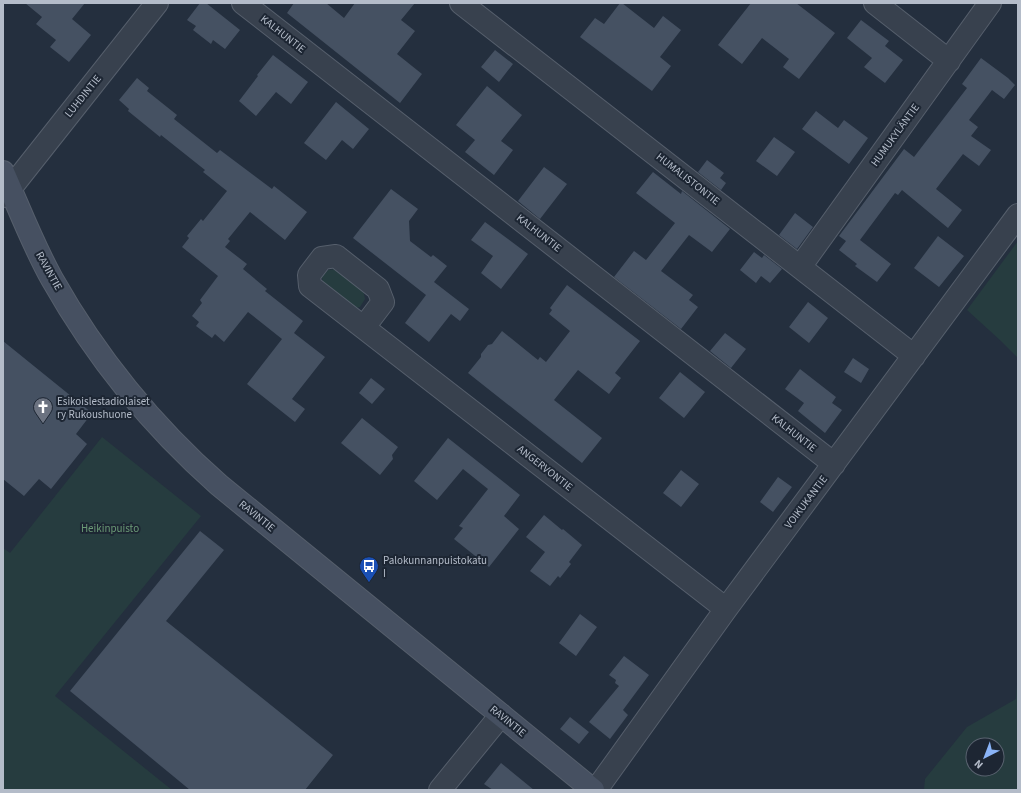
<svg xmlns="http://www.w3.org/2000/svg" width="1021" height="793" font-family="'Source Sans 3',sans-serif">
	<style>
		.green { fill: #263c3f; fill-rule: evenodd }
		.building { fill: #455162 }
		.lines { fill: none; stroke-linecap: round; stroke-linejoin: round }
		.minor-casing { stroke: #565f6c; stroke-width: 24 }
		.secondary-casing { stroke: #565f6c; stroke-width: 24 }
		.minor { stroke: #38414e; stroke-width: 22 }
		.secondary { stroke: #465061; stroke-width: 22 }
		.labels { text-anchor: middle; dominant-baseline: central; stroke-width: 4; stroke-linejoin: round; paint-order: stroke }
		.street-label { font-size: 11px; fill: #b4bcc9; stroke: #1d2633 }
		.poi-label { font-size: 11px; fill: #b4bcc9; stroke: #1d2633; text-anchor: start }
		.park-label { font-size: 11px; fill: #6b9a76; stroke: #1d2633 }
	</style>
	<rect width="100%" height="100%" fill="#242f3e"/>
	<path class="green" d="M 1018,241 L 1018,358 L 1001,341 L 967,310 Z
		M 336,269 L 363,290 L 365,299 L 360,307 L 352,309 L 323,284 L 322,277 L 328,270 Z
		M 102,437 L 201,516 L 55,696 L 172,790 L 3,790 L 3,548 L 10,553 Z
		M 1018,668 L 1018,790 L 924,790 L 925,779 L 967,727 L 1016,699 ZM 973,745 L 997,745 L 997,769 L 973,769 Z"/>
	<path class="building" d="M 25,3 L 85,3 L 72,19 L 91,35 L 69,62 L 50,47 L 56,40 L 36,24 L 42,17 Z
		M 200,3 L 206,3 L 240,30 L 225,49 L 213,40 L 211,44 L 193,30 L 196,26 L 187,20 Z
		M 294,3 L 326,3 L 344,18 L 355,3 L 415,3 L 401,20 L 415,31 L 397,54 L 422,74 L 400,103 L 287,13 Z
		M 620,3 L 622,3 L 654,28 L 663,16 L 681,30 L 660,57 L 671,66 L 652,91 L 580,37 L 595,18 L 604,24 Z
		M 751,3 L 796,3 L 835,33 L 799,79 L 783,67 L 789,59 L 762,38 L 742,64 L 718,45 Z
		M 861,20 L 889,41 L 885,46 L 903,60 L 885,83 L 864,67 L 872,58 L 847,38 Z
		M 495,50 L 513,64 L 499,82 L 481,67 Z
		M 273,55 L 308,82 L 291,104 L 276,92 L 256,116 L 239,101 L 258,76 L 257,75 Z
		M 981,58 L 1008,78 L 1015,85 L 1004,99 L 992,90 L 969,120 L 978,127 L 971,136 L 991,150 L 979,166 L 963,154 L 936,189 L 962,210 L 948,228 L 902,190 L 898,195 L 895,193 L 860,240 L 891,264 L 877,282 L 855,266 L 857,264 L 839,250 L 846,241 L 839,236 L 904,149 L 914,157 L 967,88 L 962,84 Z
		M 137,78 L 149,88 L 147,91 L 177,115 L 174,119 L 217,153 L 220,150 L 272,189 L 274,186 L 307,212 L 285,240 L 250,212 L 228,239 L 230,241 L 225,247 L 247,264 L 243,269 L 267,289 L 265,291 L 303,321 L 294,333 L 325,357 L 292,399 L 305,409 L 295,422 L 247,384 L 282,339 L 248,312 L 224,342 L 215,334 L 212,338 L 196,326 L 199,322 L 192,316 L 202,303 L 200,300 L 218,276 L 182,247 L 189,238 L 187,236 L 201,219 L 203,221 L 227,191 L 203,172 L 205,170 L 161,135 L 160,137 L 128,111 L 129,109 L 119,100 Z
		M 487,86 L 522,115 L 501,141 L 513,150 L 494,175 L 465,152 L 475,140 L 456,125 Z
		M 336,102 L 369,129 L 353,149 L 342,140 L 326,160 L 304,143 Z
		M 816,111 L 838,128 L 844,120 L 868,138 L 849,164 L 802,129 Z
		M 774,137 L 795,152 L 777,176 L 756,161 Z
		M 707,160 L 724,173 L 720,178 L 726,183 L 721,190 L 698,172 Z
		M 544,167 L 567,184 L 540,219 L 518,201 Z
		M 653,172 L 681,194 L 682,191 L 730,229 L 712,252 L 689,235 L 661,271 L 693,295 L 689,300 L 698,307 L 681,329 L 614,277 L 634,251 L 646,260 L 675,223 L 636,193 Z
		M 391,189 L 418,209 L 409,221 L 410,241 L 431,257 L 433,255 L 447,266 L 434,282 L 469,309 L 460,321 L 451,314 L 429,342 L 405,323 L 426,295 L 353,238 Z
		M 795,213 L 813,227 L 797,249 L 779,235 Z
		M 485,222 L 528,254 L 501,289 L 481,273 L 493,256 L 471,240 Z
		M 938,236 L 964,256 L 939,287 L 914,268 Z
		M 754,252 L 762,258 L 764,255 L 782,269 L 770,283 L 761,276 L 756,283 L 740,270 Z
		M 567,285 L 640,341 L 615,373 L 621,378 L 609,394 L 578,370 L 554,400 L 602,438 L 582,463 L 468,373 L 481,357 L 481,354 L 488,345 L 492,344 L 502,331 L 533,356 L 538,360 L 540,357 L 546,362 L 570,331 L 549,314 L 552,310 L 550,308 Z
		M 808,302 L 828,318 L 809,343 L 789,327 Z
		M 725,333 L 746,349 L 731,368 L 710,351 Z
		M 3,341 L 92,413 L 76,434 L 87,444 L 51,489 L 39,479 L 24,496 L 3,479 Z
		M 853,358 L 869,369 L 861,383 L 844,372 Z
		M 800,369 L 836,397 L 832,403 L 842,410 L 825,433 L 798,411 L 804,403 L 785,389 Z
		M 680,372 L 705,392 L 684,418 L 659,398 Z
		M 371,378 L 385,389 L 372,404 L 359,393 Z
		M 362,418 L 398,447 L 392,455 L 393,459 L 380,475 L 341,443 Z
		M 448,438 L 520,495 L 504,516 L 519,529 L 489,567 L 454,539 L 463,528 L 459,526 L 488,489 L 463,469 L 437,500 L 414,481 Z
		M 681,470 L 699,484 L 681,507 L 663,493 Z
		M 778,477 L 792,487 L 773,512 L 760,502 Z
		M 544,515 L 562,530 L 563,529 L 582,545 L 569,562 L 571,564 L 560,578 L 558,576 L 550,586 L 530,571 L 545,552 L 526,537 Z
		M 200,531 L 224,550 L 166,621 L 333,755 L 305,790 L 190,790 L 70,691 Z
		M 580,614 L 597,627 L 576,656 L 559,643 Z
		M 624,656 L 649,675 L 623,710 L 628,715 L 610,739 L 589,722 L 619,686 L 615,683 L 616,680 L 609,675 Z
		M 570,717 L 589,732 L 579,744 L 560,729 Z
		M 501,763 L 534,790 L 493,790 L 484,784 Z"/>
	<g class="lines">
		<defs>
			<path id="minor" d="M 243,3 L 834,464
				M 461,3 L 914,356
				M 875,3 L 949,61
				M 3,196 L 10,189 L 157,3
				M 800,267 L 990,3
				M 364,327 L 383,302 L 378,289 L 336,256 L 322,258 L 309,275 L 310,286 L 726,609
				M 440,790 L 501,715
				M 596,790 L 726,609 L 1018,215"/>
			<path id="secondary" d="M 3,172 C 19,208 33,245 52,279 C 96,357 152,426 219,485 L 593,790"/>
		</defs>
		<use href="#minor" class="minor-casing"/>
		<use href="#secondary" class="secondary-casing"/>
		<use href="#minor" class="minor"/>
		<use href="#secondary" class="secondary"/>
	</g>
	<defs>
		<symbol id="church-pin" viewBox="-11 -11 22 30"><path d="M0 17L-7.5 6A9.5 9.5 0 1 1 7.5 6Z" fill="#6b7280" stroke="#1d2633"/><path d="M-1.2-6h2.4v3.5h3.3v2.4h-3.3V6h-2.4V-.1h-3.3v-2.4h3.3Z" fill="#fff"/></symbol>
		<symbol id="bus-pin" viewBox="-11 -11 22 30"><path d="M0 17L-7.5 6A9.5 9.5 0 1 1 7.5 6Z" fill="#1a4fb4" stroke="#1d2633"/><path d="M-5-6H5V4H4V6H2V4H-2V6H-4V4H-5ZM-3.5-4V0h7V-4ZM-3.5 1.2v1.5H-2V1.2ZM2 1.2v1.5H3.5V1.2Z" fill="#fff"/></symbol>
	</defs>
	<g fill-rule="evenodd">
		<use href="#church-pin" x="32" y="396" width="22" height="30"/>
		<use href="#bus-pin" x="358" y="555" width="22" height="30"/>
	</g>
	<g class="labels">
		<g class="street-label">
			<text transform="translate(283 34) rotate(38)">KALHUNTIE</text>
			<text transform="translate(83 96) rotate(-51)">LUHDINTIE</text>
			<text transform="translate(895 135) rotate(-54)">HUMUKYLÄNTIE</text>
			<text transform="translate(688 179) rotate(38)">HUMALISTONTIE</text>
			<text transform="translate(539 233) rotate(38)">KALHUNTIE</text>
			<text transform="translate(49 271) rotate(61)">RAVINTIE</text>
			<text transform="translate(794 433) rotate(38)">KALHUNTIE</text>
			<text transform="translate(545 468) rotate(38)">ANGERVONTIE</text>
			<text transform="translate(806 502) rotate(-53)">VOIKUKANTIE</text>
			<text transform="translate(257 516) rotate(39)">RAVINTIE</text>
			<text transform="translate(508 721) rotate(39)">RAVINTIE</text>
		</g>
		<g class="poi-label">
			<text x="57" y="401">Esikoislestadiolaiset<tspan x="57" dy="13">ry Rukoushuone</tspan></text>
			<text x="383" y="560">Palokunnanpuistokatu<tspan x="383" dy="13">I</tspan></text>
		</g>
		<g class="park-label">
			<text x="110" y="528">Heikinpuisto</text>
		</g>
	</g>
	<rect width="1021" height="793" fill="none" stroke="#b4bcc9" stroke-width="8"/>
	<g transform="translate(985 757) rotate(222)"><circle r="19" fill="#1d2633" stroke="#59626f"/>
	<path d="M0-3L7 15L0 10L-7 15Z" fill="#8ab4f8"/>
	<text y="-6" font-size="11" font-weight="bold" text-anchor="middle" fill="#b4bcc9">N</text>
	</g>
</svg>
